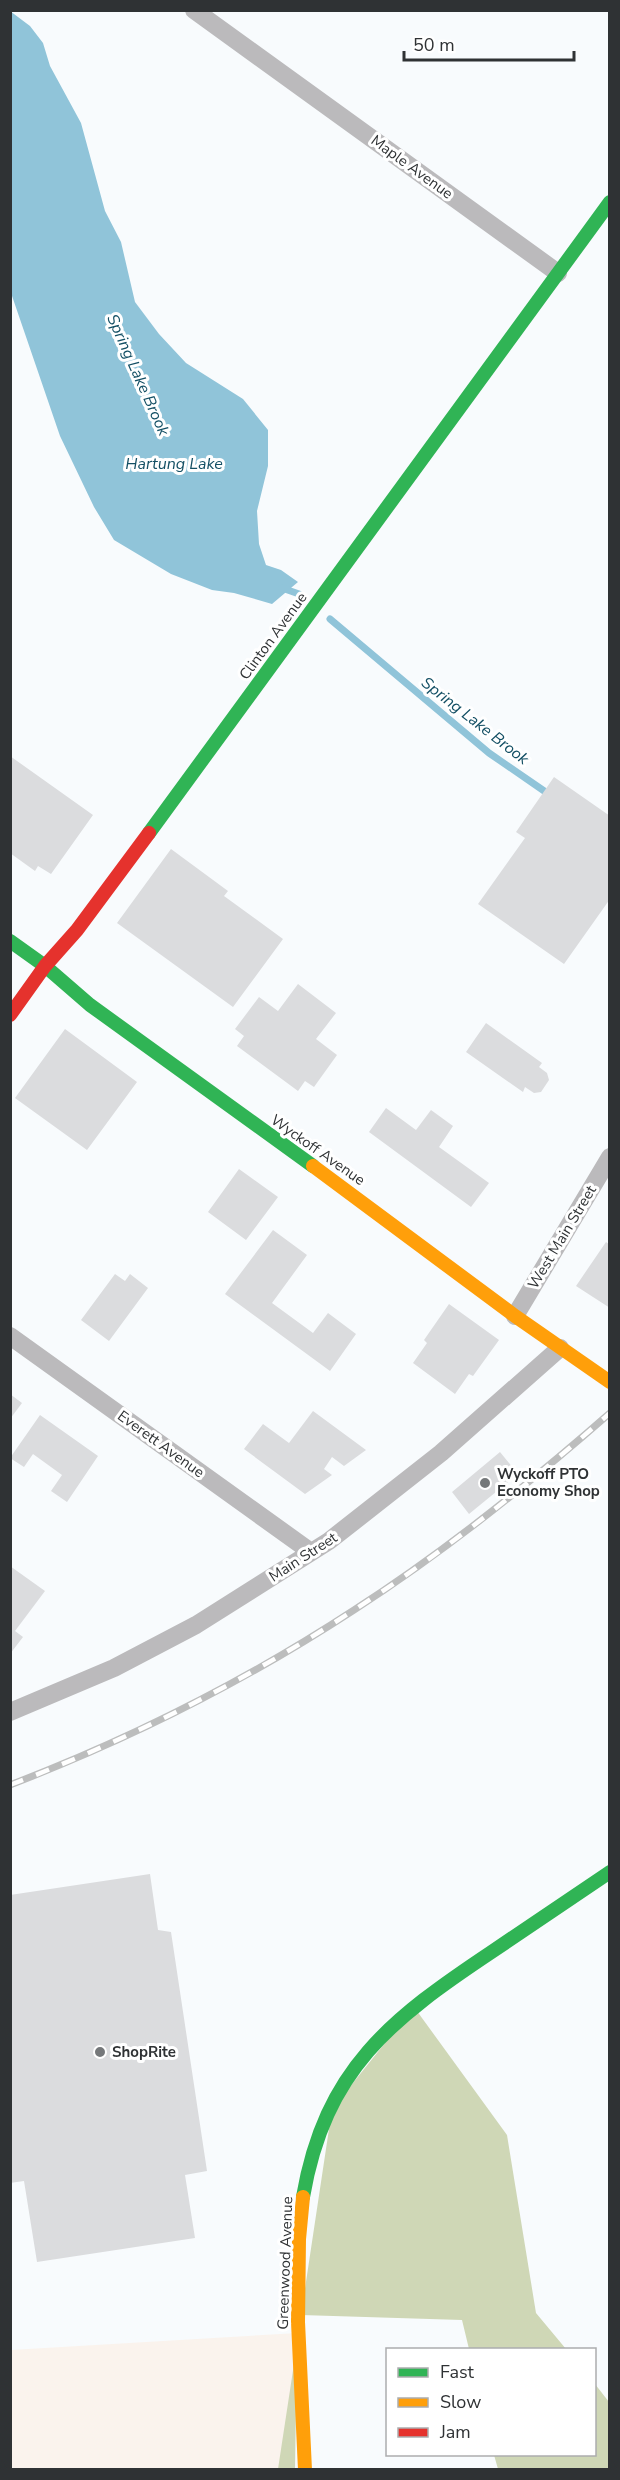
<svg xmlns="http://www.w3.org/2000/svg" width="620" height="2480" font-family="'Nunito Sans',sans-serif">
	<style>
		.commercial { fill: #faf3ed }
		.forest { fill: #cfd7b6 }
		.water { fill: #90c4d9 }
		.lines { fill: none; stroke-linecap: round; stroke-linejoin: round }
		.stream { stroke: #90c4d9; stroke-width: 7 }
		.building { fill: #dbdcde }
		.street { stroke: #bbbabc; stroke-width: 18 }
		.fast { stroke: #30b455; stroke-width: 14 }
		.slow { stroke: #ff9f0a; stroke-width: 14 }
		.jam { stroke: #e5322d; stroke-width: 14 }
		.rail-casing { stroke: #bcbdbd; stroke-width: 7 }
		.rail { stroke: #fff; stroke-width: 4.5; stroke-dasharray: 14; stroke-linecap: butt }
		.poi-dot { fill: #75787a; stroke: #fff; stroke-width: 2 }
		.labels { text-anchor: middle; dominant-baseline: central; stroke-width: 6; stroke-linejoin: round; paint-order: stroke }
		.street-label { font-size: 15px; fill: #2f3234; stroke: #fff }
		.poi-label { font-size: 15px; font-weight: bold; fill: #2f3234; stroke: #fff; text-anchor: start }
		.water-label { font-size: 16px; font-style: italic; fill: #134f64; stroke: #fff }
	</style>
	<rect width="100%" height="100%" fill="#f8fbfd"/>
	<path class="commercial" d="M 298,2333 L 289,2469 L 11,2470 L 11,2350 Z"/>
	<path class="forest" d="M 414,2007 L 507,2135 L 536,2313 L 566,2349 L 469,2349 L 462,2320 L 301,2315 L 332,2109 Z
		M 297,2344 L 295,2469 L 278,2469 Z
		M 595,2384 L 609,2402 L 609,2469 L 498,2469 L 494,2455 L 594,2454 Z"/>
	<path class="water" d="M 10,11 L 30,26 L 43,43 L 50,66 L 81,123 L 105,211 L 121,242 L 135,302 L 159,334 L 186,363 L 243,399 L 268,430 L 268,466 L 257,511 L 259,544 L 266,565 L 281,570 L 298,582 L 272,604 L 234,593 L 212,590 L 171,574 L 114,540 L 94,507 L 60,436 L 11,293 Z"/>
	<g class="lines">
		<path class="stream" d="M 282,588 L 299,594
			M 330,619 L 489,753 L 550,795"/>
	</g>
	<path class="building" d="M 10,756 L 93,815 L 51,874 L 38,866 L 35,871 L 10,853 Z
		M 554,777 L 610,816 L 610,899 L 564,964 L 478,904 L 525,838 L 516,832 Z
		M 171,849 L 228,891 L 224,896 L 283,939 L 233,1007 L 117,923 Z
		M 298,984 L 336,1013 L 316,1039 L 337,1055 L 314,1087 L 305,1081 L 298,1091 L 237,1046 L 244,1036 L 235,1029 L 259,997 L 278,1011 Z
		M 486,1023 L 542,1063 L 539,1067 L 547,1073 L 549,1080 L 541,1092 L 534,1093 L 525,1087 L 523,1092 L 466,1052 Z
		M 65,1029 L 137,1082 L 87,1150 L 15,1098 Z
		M 386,1108 L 416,1130 L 431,1110 L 453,1126 L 439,1147 L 489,1183 L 471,1207 L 369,1132 Z
		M 239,1169 L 278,1197 L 246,1240 L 208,1212 Z
		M 273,1230 L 307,1255 L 272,1303 L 313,1333 L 328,1313 L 356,1334 L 330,1371 L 225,1294 Z
		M 606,1242 L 610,1245 L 610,1308 L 576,1286 Z
		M 115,1274 L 125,1281 L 130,1274 L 148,1288 L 109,1341 L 81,1320 Z
		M 449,1304 L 499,1340 L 473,1376 L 469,1374 L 455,1394 L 413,1363 L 427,1343 L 424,1340 Z
		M 10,1394 L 22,1403 L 10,1419 Z
		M 313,1411 L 366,1450 L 344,1466 L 332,1457 L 324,1469 L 332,1475 L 305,1494 L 244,1449 L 263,1424 L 289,1443 Z
		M 40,1415 L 98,1456 L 67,1502 L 51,1491 L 62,1475 L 33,1454 L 24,1467 L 10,1458 Z
		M 500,1452 L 518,1474 L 469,1514 L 452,1492 Z
		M 10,1566 L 45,1591 L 15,1631 L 23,1637 L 10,1654 Z
		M 150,1874 L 158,1930 L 171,1932 L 207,2171 L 185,2175 L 195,2238 L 37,2262 L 24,2181 L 10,2183 L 10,1895 Z"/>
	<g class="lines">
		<path class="street" d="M 194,10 L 558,273
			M 515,1316 L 610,1157
			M 10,1336 L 311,1552
			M 10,1712 L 114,1668 L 196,1625 L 329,1541 L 441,1453 L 560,1348"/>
		<path class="fast" d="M 149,833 L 610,202
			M 10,941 L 45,966 L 90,1005 L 313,1166
			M 303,2197 C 325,2069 391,2019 493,1951 C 532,1925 571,1898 610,1872"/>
		<path class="slow" d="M 313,1166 L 515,1316 L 610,1382
			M 303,2197 L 299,2239 L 298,2322 L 305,2470"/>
		<path class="jam" d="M 10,1015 L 45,966 L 77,930 L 149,833"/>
		<defs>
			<path id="rail" d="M 10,1785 C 130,1739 247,1680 354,1610 C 444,1552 529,1484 610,1413"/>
		</defs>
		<use href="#rail" class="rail-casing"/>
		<use href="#rail" class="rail"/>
	</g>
	<g class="poi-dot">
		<circle cx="485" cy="1483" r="6"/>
		<circle cx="100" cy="2052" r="6"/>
	</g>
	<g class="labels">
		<g class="street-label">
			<text transform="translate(412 167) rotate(36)">Maple Avenue</text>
			<text transform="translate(273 636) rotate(-54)">Clinton Avenue</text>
			<text transform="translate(318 1150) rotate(35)">Wyckoff Avenue</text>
			<text transform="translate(562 1237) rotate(-59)">West Main Street</text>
			<text transform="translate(161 1444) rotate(36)">Everett Avenue</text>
			<text transform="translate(303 1557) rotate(-33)">Main Street</text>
			<text transform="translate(285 2263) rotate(-88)">Greenwood Avenue</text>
		</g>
		<g class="poi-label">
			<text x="497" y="1474">Wyckoff PTO<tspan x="497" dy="17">Economy Shop</tspan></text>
			<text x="112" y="2052">ShopRite</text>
		</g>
		<g class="water-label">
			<text transform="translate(138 375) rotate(66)">Spring Lake Brook</text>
			<text x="174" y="464">Hartung Lake</text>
			<text transform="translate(475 721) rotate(38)">Spring Lake Brook</text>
		</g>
	</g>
	<rect width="620" height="2480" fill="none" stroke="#2f3234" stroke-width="24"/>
	<rect x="386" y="2348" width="210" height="108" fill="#ffffff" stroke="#acadae" stroke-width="1.5"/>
	<rect x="398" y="2368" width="30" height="9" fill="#30b455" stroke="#acadae" stroke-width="1.5"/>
	<text x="440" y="2378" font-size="18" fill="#2f3234">Fast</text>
	<rect x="398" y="2398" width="30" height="9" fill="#ff9f0a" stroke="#acadae" stroke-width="1.5"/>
	<text x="440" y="2408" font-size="18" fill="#2f3234">Slow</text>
	<rect x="398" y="2428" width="30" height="9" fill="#e5322d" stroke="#acadae" stroke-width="1.5"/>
	<text x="440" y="2438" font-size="18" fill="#2f3234">Jam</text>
	<path d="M404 51v9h170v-9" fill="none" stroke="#2f3234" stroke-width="3"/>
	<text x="413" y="51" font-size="18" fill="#2f3234" stroke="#ffffff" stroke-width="4.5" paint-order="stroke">50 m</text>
</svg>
